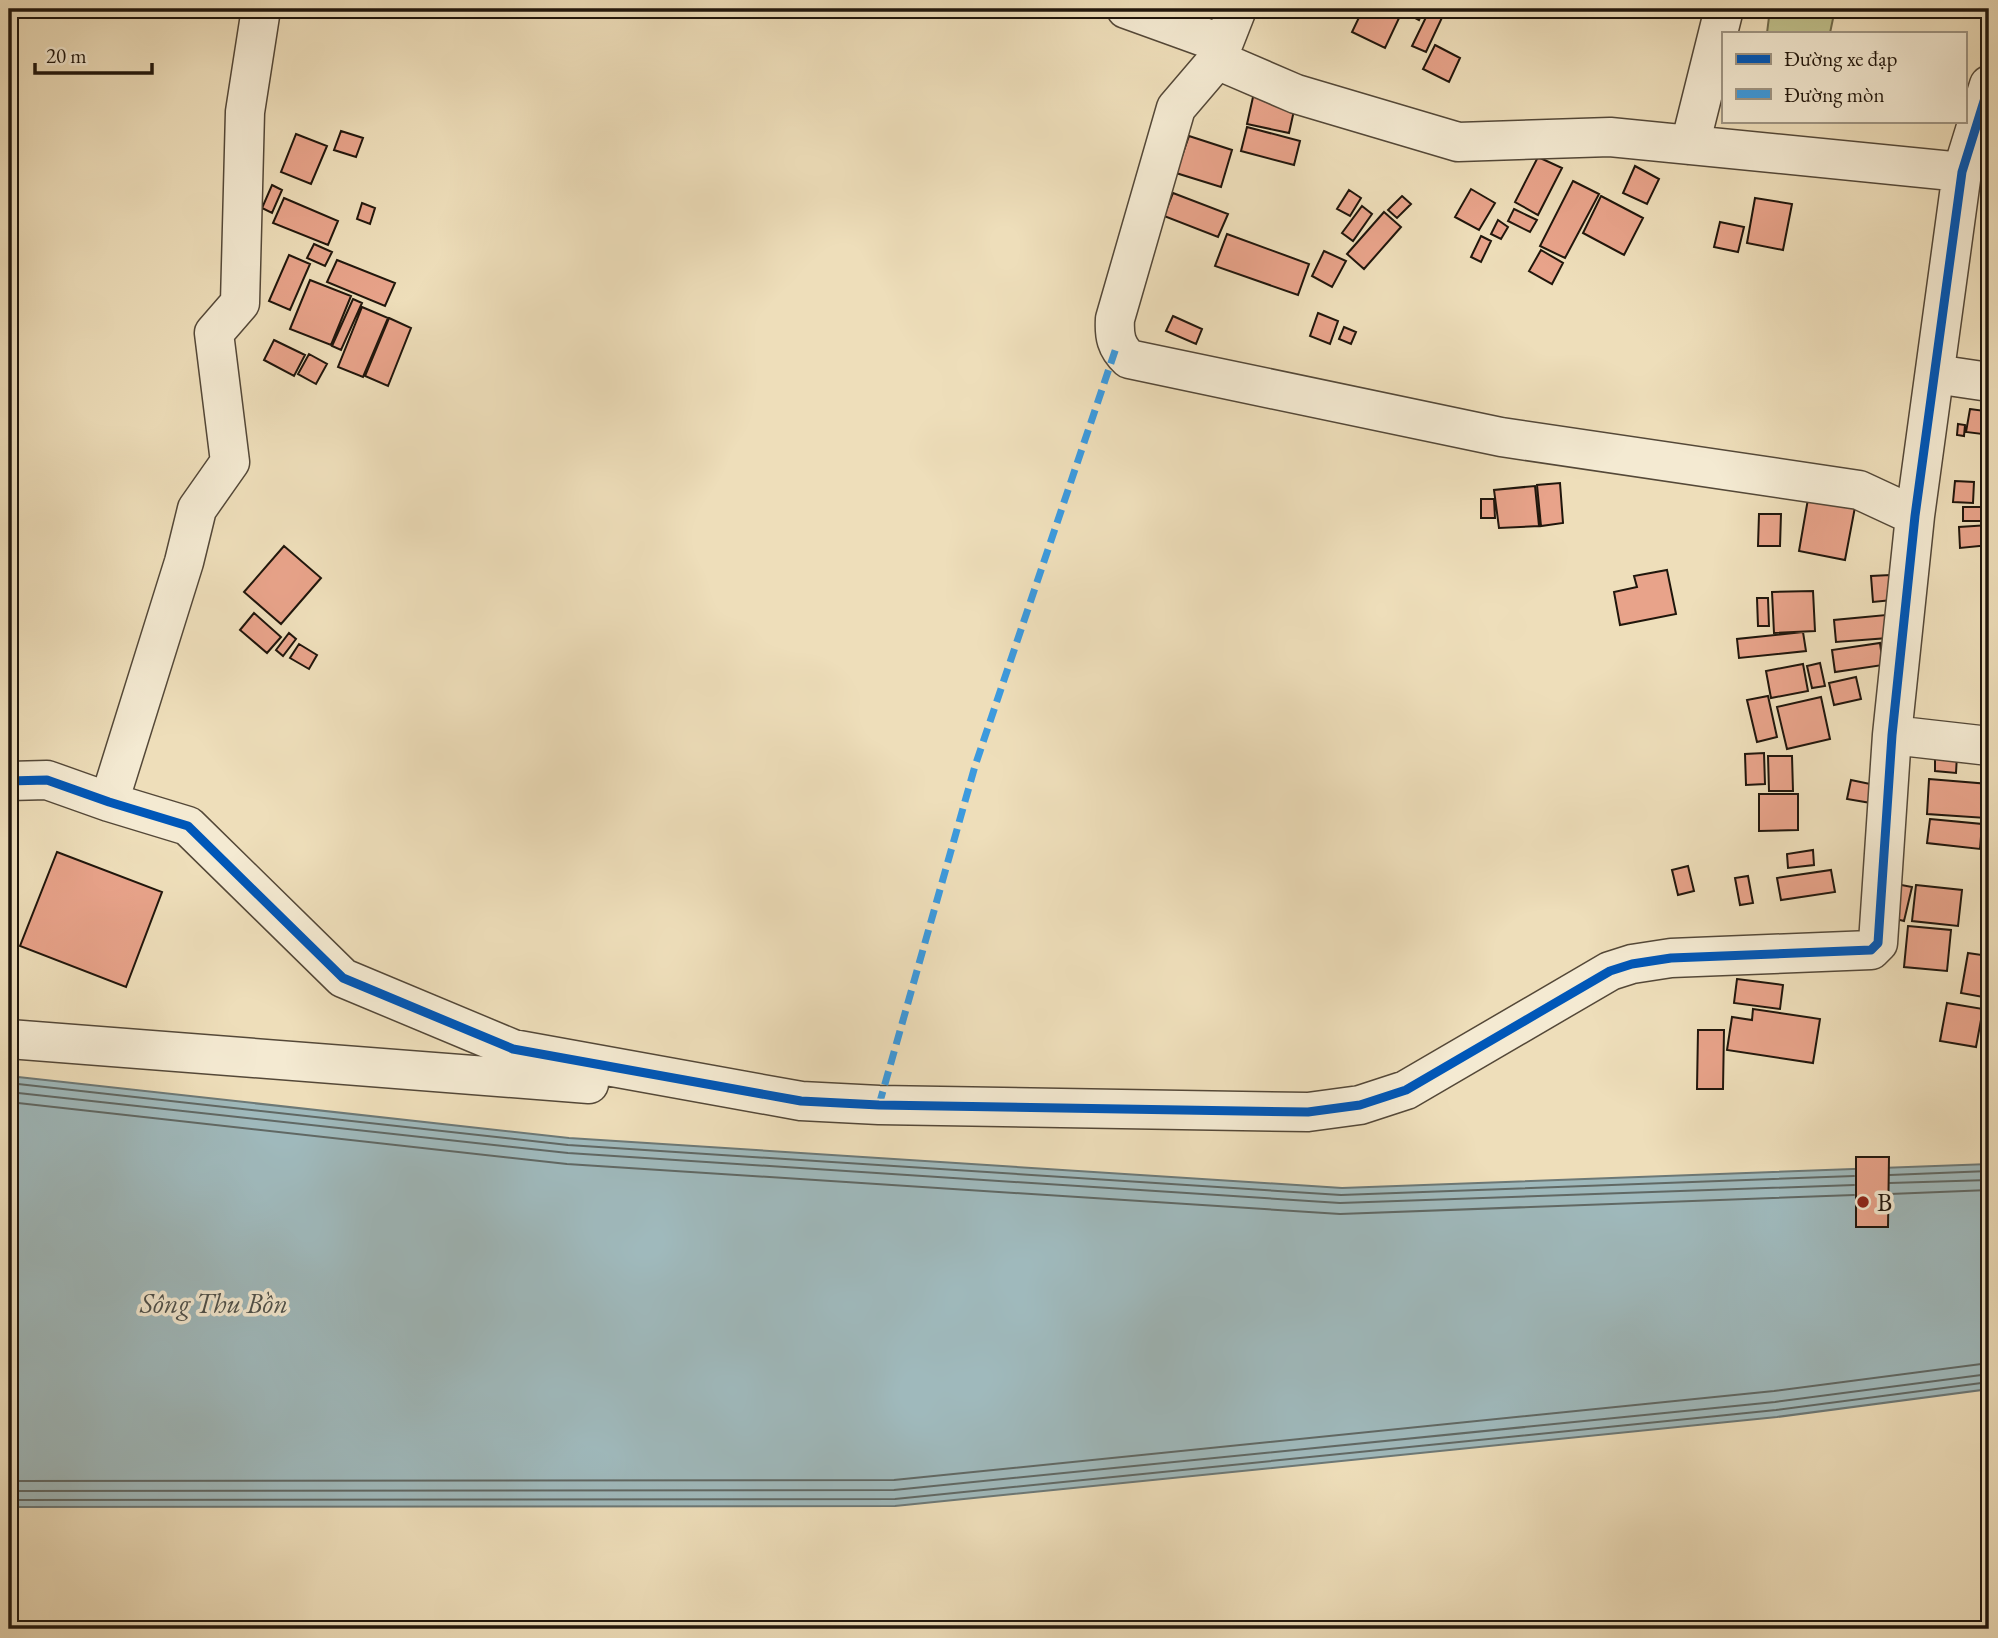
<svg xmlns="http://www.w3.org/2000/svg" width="1998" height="1638" font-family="'EB Garamond',serif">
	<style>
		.green { fill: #bfc08b; stroke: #706b4c; stroke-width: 2 }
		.water { fill: #9fb9bc; stroke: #6c7876; stroke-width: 2 }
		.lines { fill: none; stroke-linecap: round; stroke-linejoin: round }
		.shore { stroke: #606864; stroke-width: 2 }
		.building { fill: #e8a38a; stroke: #20160c; stroke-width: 2 }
		.minor-casing { stroke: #544838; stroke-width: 41 }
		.minor { stroke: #f4ead2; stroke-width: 38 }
		.quiet { stroke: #3c9ade; stroke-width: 7; stroke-dasharray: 14 7; stroke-linecap: butt }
		.cycleway-casing { stroke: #f4ead2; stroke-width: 13 }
		.cycleway { stroke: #0057b8; stroke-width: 9 }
		.poi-dot { fill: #8f2418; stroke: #f4ead2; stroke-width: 2.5 }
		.labels { text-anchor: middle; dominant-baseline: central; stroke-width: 7; stroke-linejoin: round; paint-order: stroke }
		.poi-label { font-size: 26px; fill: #20160c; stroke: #f4ead2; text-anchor: start }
		.water-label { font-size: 28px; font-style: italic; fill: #4c4f4a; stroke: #f4ead2 }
	</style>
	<rect width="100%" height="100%" fill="#eedeba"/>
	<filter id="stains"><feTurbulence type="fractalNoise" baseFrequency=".00286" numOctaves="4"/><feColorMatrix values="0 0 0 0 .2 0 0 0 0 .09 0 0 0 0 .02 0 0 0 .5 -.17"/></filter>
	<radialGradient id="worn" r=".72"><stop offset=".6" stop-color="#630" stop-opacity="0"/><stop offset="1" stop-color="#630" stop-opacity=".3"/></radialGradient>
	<path class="green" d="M 1770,9 L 1835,9 L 1830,33 L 1767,33 Z"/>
	<path class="water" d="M 9,1076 L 569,1138 L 1342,1188 L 1989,1164 L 1989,1389 L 1777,1417 L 895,1506 L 9,1507 Z"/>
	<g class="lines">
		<path class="shore" d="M 9,1083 L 568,1145 L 1341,1195 L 1854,1176
			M 9,1092 L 568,1153 L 1340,1203 L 1854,1185
			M 9,1102 L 567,1164 L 1340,1214 L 1854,1195
			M 1890,1175 L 1989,1171
			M 1890,1183 L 1989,1180
			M 1890,1194 L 1989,1190
			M 9,1481 L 894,1480 L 1774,1391 L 1989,1363
			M 9,1491 L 894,1490 L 1775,1402 L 1989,1374
			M 9,1500 L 895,1499 L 1776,1410 L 1989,1382"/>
	</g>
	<path class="building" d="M 1363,9 L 1385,9 L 1400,16 L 1385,48 L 1352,32 Z
		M 1408,9 L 1424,9 L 1419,20 L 1406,13 Z
		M 1430,9 L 1446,9 L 1426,52 L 1412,46 Z
		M 1435,45 L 1460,58 L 1449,82 L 1423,69 Z
		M 1255,88 L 1297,97 L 1289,133 L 1247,124 Z
		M 1247,127 L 1300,141 L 1294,165 L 1241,151 Z
		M 341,131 L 363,138 L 356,157 L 334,150 Z
		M 296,134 L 327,146 L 311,184 L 281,172 Z
		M 1189,136 L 1232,150 L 1221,187 L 1176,173 Z
		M 1538,157 L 1562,168 L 1538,215 L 1515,202 Z
		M 1635,166 L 1659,179 L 1647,204 L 1623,193 Z
		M 1573,181 L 1599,194 L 1565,258 L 1540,246 Z
		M 272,185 L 282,190 L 272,213 L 262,208 Z
		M 1471,189 L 1495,203 L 1479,230 L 1455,217 Z
		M 1349,190 L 1361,198 L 1350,216 L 1337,209 Z
		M 1173,193 L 1228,214 L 1218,237 L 1164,216 Z
		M 1402,196 L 1411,204 L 1397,218 L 1388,210 Z
		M 1601,196 L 1643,218 L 1624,255 L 1583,233 Z
		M 284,198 L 338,221 L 328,245 L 273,223 Z
		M 1755,198 L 1792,204 L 1783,250 L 1747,243 Z
		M 362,203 L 375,208 L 370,224 L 357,219 Z
		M 1362,206 L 1372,214 L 1353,241 L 1342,233 Z
		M 1514,209 L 1537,220 L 1530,232 L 1508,221 Z
		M 1384,212 L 1401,227 L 1364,269 L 1347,254 Z
		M 1498,220 L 1508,227 L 1501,239 L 1491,234 Z
		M 1720,222 L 1744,227 L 1738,252 L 1714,247 Z
		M 1227,234 L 1309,264 L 1298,295 L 1215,266 Z
		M 1481,236 L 1491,241 L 1481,262 L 1471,257 Z
		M 314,244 L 332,252 L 325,266 L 307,258 Z
		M 1541,250 L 1563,263 L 1552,284 L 1529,271 Z
		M 1324,251 L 1346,261 L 1332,287 L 1312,276 Z
		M 289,255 L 310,264 L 290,310 L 269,301 Z
		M 337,260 L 395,283 L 385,306 L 327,282 Z
		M 310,280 L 351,296 L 331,345 L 290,329 Z
		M 353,299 L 362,303 L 341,350 L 332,346 Z
		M 362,307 L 388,318 L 363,377 L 338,367 Z
		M 1318,313 L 1338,321 L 1330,344 L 1310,336 Z
		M 1173,316 L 1202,329 L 1196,344 L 1166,331 Z
		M 389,318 L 411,328 L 388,386 L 365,376 Z
		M 1344,327 L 1356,332 L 1351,344 L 1339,339 Z
		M 1989,339 L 1989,356 L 1983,352 Z
		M 274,340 L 305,355 L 294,376 L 264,360 Z
		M 309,354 L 327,364 L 316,384 L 298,374 Z
		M 1970,409 L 1985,411 L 1982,434 L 1966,432 Z
		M 1958,424 L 1965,425 L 1964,436 L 1957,435 Z
		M 1955,481 L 1974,482 L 1973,503 L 1953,502 Z
		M 1560,483 L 1563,523 L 1541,526 L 1537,485 Z
		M 1535,486 L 1539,526 L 1499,528 L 1494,490 Z
		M 1481,499 L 1494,499 L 1495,518 L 1481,518 Z
		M 1808,499 L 1855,507 L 1845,560 L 1799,551 Z
		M 1963,507 L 1989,507 L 1989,521 L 1963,521 Z
		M 1759,514 L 1781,514 L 1780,546 L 1758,546 Z
		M 1989,525 L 1989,545 L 1960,548 L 1959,527 Z
		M 284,546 L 321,578 L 281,624 L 244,592 Z
		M 1667,570 L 1676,614 L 1620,625 L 1614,592 L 1637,587 L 1634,576 Z
		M 1890,575 L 1892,600 L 1873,602 L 1871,576 Z
		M 1813,591 L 1815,631 L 1774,633 L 1772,592 Z
		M 1757,598 L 1768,598 L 1769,626 L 1758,626 Z
		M 254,613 L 281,637 L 267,653 L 240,630 Z
		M 1886,615 L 1888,638 L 1836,642 L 1834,620 Z
		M 1803,632 L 1806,651 L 1739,658 L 1737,639 Z
		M 289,633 L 296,639 L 283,656 L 276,650 Z
		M 1880,643 L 1883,665 L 1835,672 L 1832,650 Z
		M 299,644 L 317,655 L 309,669 L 290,658 Z
		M 1820,663 L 1825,686 L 1812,688 L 1807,666 Z
		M 1803,664 L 1808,691 L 1771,698 L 1766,671 Z
		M 1856,677 L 1861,699 L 1834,705 L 1829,683 Z
		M 1768,696 L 1777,737 L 1757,742 L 1747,700 Z
		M 1821,697 L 1830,739 L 1787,749 L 1777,707 Z
		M 1764,753 L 1765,784 L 1746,785 L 1745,754 Z
		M 1935,754 L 1957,755 L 1956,773 L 1935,771 Z
		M 1768,756 L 1792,756 L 1793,791 L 1769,791 Z
		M 1929,779 L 1989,784 L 1986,818 L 1927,814 Z
		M 1851,780 L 1875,785 L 1871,803 L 1847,799 Z
		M 1759,794 L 1798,794 L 1798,830 L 1759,831 Z
		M 1930,819 L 1982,824 L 1980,849 L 1927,843 Z
		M 1813,850 L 1814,865 L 1788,868 L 1787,854 Z
		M 57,852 L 162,892 L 126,987 L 20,946 Z
		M 1688,866 L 1694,891 L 1678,895 L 1672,870 Z
		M 1831,870 L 1835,892 L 1781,900 L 1777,878 Z
		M 1748,876 L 1753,903 L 1740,905 L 1735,878 Z
		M 1891,883 L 1912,887 L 1904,921 L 1884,916 Z
		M 1916,885 L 1962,890 L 1958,926 L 1912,921 Z
		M 1908,926 L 1951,930 L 1947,971 L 1904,967 Z
		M 1968,953 L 1989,956 L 1989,998 L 1961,993 Z
		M 1737,979 L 1783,985 L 1780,1009 L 1734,1003 Z
		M 1947,1003 L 1983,1009 L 1976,1047 L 1940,1041 Z
		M 1753,1009 L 1820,1019 L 1813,1063 L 1727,1050 L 1732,1017 L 1752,1020 Z
		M 1698,1030 L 1724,1030 L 1723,1089 L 1697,1089 Z
		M 1856,1157 L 1889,1157 L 1888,1227 L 1856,1227 Z"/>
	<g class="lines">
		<defs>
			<path id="minor" d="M 1126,9 L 1223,44
				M 1237,9 L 1217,60 L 1176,108 L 1115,319 C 1114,336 1116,347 1129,359 L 1501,437 L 1859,490 L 1915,516
				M 1217,60 L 1296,94 L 1458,142 L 1610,137 L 1962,172
				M 1690,145 L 1724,9
				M 1935,374 L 1989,382
				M 1892,735 L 1989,746
				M 9,781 L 47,780 L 109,802 L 188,826 L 343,978 L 513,1049 L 801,1101 L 879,1105 L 1308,1112 L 1360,1105 L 1406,1090 L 1610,971 L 1632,964 L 1671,958 L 1871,950 L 1878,943 L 1892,735 L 1915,516 L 1962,172 L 1989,85
				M 109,802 L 184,562 L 197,509 L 230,462 L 214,333 L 240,303 L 245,112 L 261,9
				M 9,1039 L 589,1084"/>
		</defs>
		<use href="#minor" class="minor-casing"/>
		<use href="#minor" class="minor"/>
		<path class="quiet" d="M 879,1105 L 975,766 L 1117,345"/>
		<defs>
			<path id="cycleway" d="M 9,781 L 47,780 L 109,802 L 188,826 L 343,978 L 513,1049 L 801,1101 L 879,1105 L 1308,1112 L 1360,1105 L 1406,1090 L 1610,971 L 1632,964 L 1671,958 L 1871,950 L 1878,943 L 1892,735 L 1915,516 L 1962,172 L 1989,85"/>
		</defs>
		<use href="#cycleway" class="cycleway-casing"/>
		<use href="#cycleway" class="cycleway"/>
	</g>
	<circle class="poi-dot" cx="1863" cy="1202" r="7"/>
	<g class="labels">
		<g class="poi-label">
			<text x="1877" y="1202">B</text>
		</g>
		<g class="water-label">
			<text x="214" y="1303">Sông Thu Bồn</text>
		</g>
	</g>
	<rect width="1998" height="1638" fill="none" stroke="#eedeba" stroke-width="35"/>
	<rect x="10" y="10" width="1977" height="1617" fill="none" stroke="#20160c" stroke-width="3.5"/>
	<rect x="18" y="18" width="1963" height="1603" fill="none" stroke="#20160c" stroke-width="2"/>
	<rect x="1722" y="32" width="245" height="91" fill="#f4ead2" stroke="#9f9583" stroke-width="2"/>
	<rect x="1736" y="54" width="35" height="10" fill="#0057b8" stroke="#9f9583" stroke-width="2"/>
	<text x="1784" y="66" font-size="21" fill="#20160c">Đường xe đạp</text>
	<rect x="1736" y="89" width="35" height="10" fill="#3c9ade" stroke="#9f9583" stroke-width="2"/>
	<text x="1784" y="102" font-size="21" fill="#20160c">Đường mòn</text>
	<path d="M35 63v10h117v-10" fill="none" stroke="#20160c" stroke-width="3.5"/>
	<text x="46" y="63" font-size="21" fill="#20160c" stroke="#f4ead2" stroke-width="5" paint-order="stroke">20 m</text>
	<rect width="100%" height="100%" filter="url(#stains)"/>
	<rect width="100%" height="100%" fill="url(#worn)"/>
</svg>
